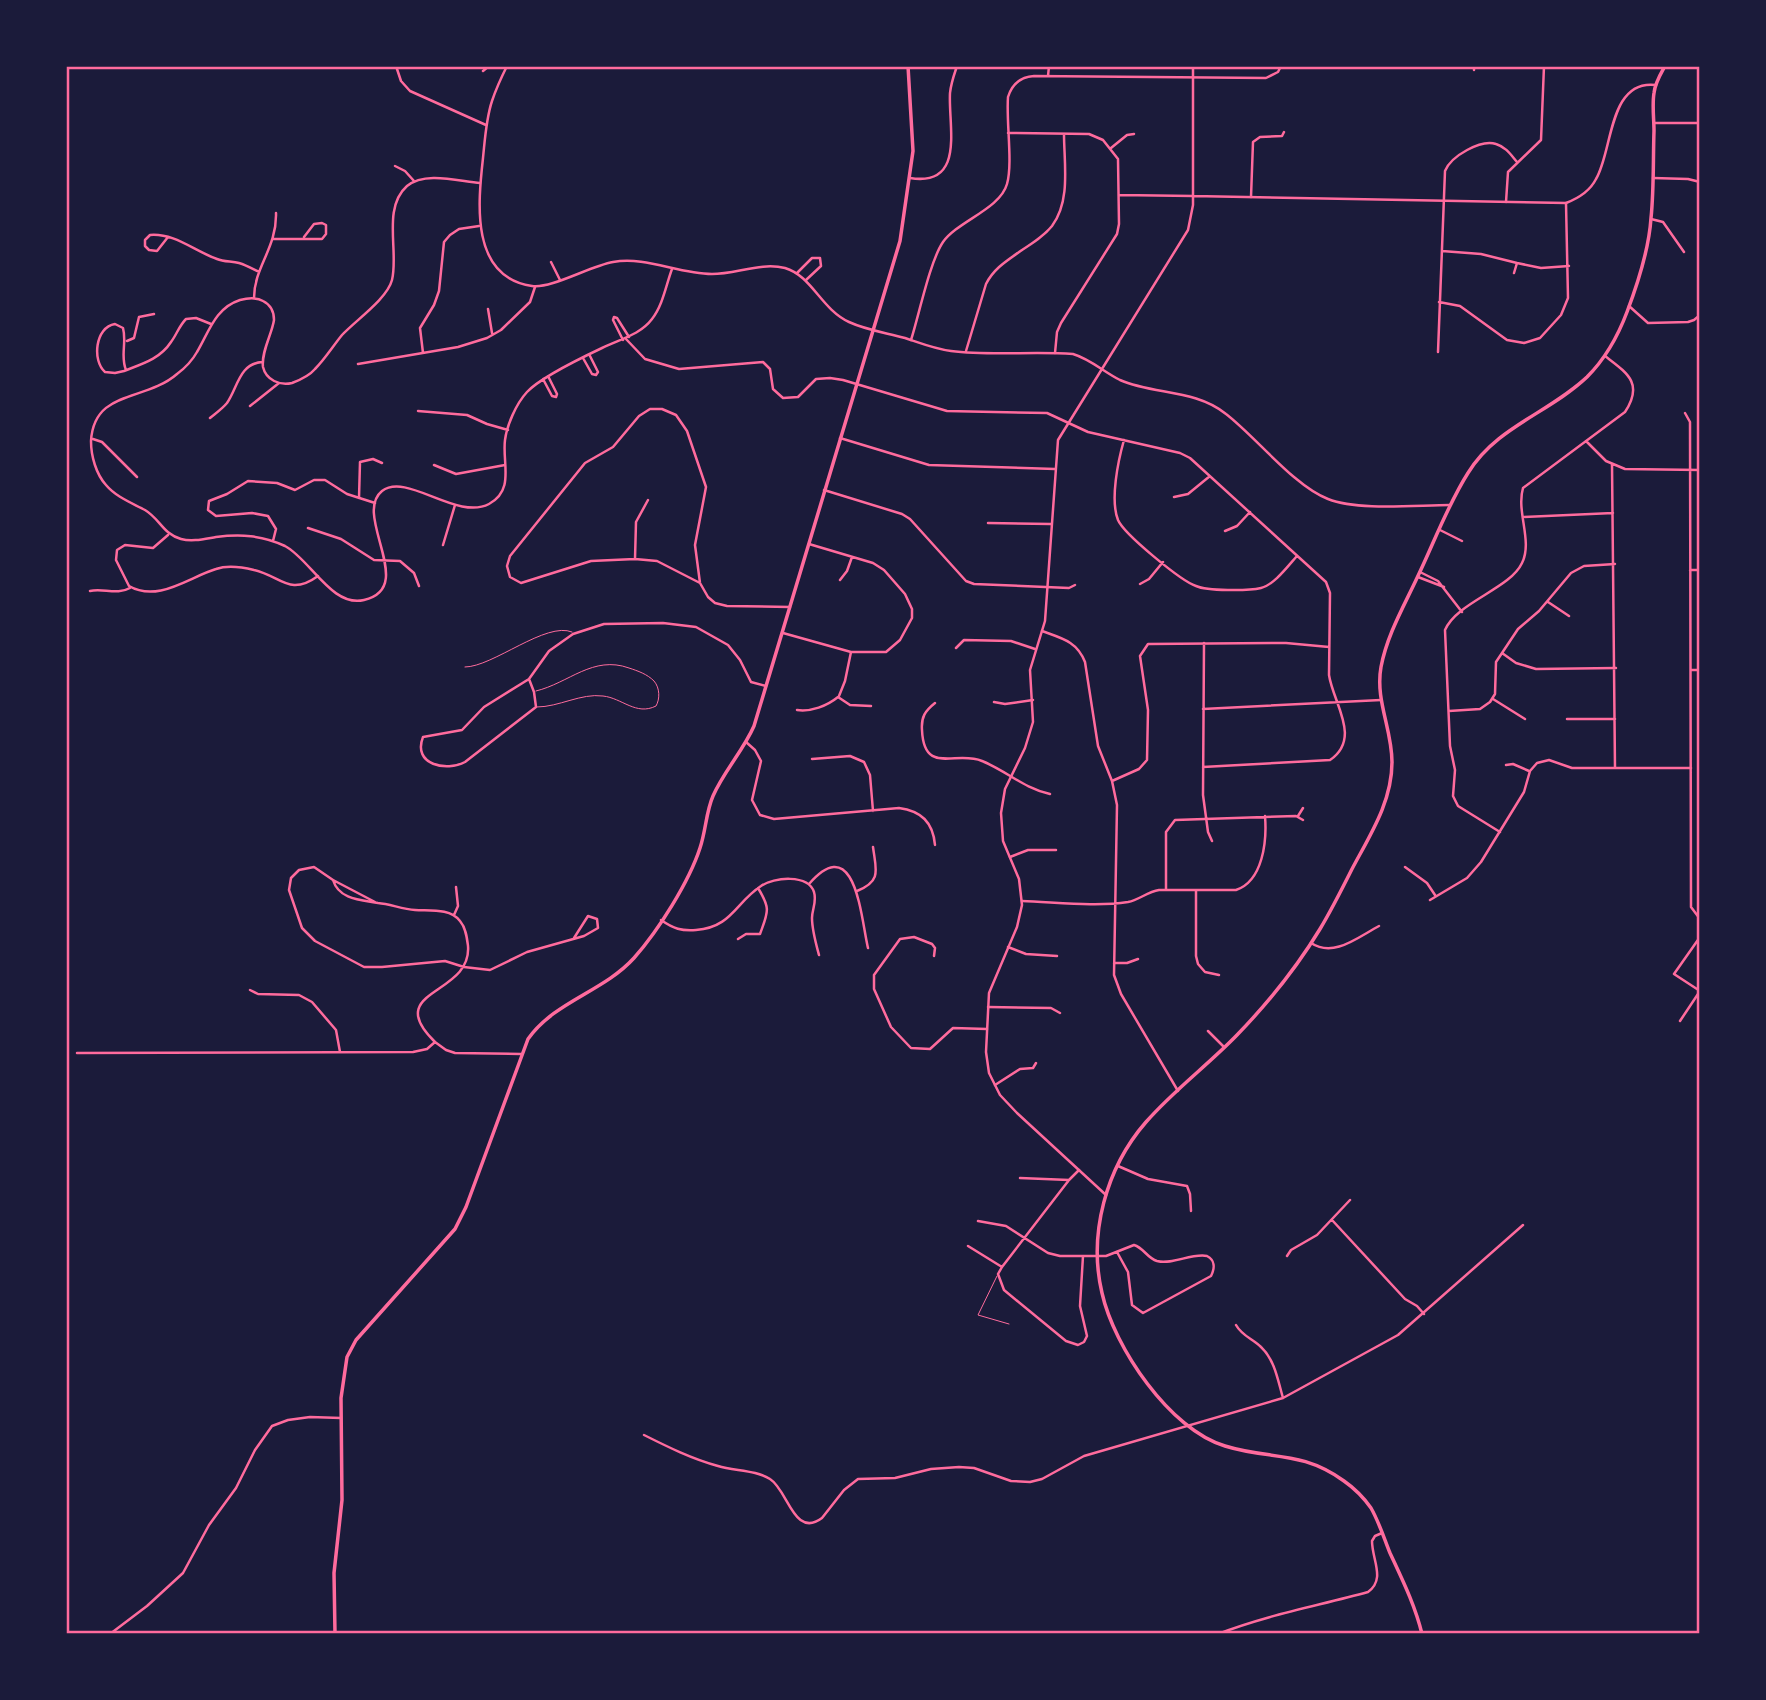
<svg xmlns="http://www.w3.org/2000/svg" width="1766" height="1700" font-family="'Noto Sans',sans-serif">
	<style>
		.lines { fill: none; stroke-linecap: round; stroke-linejoin: round }
		.service { stroke: #ff6b9d; stroke-width: 1 }
		.minor { stroke: #ff6b9d; stroke-width: 2.5 }
		.tertiary { stroke: #ff6b9d; stroke-width: 2.5 }
		.secondary { stroke: #ff6b9d; stroke-width: 3.5 }
		.neatline { fill: none; stroke: #ff6b9d; stroke-width: 2.5 }
	</style>
	<rect width="100%" height="100%" fill="#1b1b3a"/>
	<g class="lines">
		<path class="service" d="M 465,667 C 493,667 546,621 572,632
			M 536,691 C 569,683 593,655 629,668 C 638,671 647,674 654,681 C 660,688 660,699 656,706 C 636,716 622,698 603,696 C 581,693 559,707 537,707
			M 997,1276 L 978,1315 L 1009,1324"/>
		<path class="minor" d="M 396,66 L 401,81 L 410,91 L 486,125
			M 1474,70 L 1474,66
			M 483,71 L 489,66
			M 1048,76 L 1049,66
			M 1654,123 L 1700,123
			M 1008,133 L 1089,134 L 1103,140 L 1118,159 L 1119,224 L 1117,234 L 1061,323 L 1057,332 L 1055,353
			M 1111,148 L 1127,135 L 1134,134
			M 395,166 L 405,171 L 414,181
			M 910,178 C 966,187 948,126 950,93 C 951,83 954,75 957,66
			M 1653,178 L 1688,179 L 1700,182
			M 480,183 C 458,181 425,171 407,186 C 382,208 399,252 392,280 C 387,299 356,320 342,335 C 333,346 325,359 315,369 C 310,375 300,380 292,383 C 280,386 266,380 263,367 C 261,352 272,334 274,320 C 274,311 271,305 263,301 C 256,297 248,298 240,300 C 215,308 209,332 197,352 C 192,361 185,368 177,374 C 145,402 94,389 91,441 C 91,456 96,474 106,485 C 116,497 132,503 145,510 C 160,519 163,534 181,539 C 192,542 204,539 216,537 C 240,534 262,535 285,546 C 310,559 332,608 364,600 C 418,588 352,515 382,491 C 407,472 457,521 489,504 C 515,490 502,463 505,440 C 507,425 516,404 527,392 C 541,377 583,357 602,348 C 620,339 640,335 652,319 C 663,305 666,285 672,269
			M 1119,195 L 1193,196
			M 1251,197 L 1253,142 L 1260,137 L 1282,136 L 1284,132
			M 1506,202 L 1508,172 L 1541,140 L 1544,66
			M 1651,219 L 1663,222 L 1684,252
			M 168,237 L 157,251 L 149,250 L 145,246 L 145,240 L 150,235 C 175,233 194,251 217,259 C 224,262 232,261 239,263 C 246,265 253,269 259,272
			M 274,239 L 322,239 L 326,234 L 326,225 L 322,223 L 314,224 L 304,237
			M 1442,251 L 1481,254 L 1517,263
			M 551,262 L 560,280
			M 797,273 L 812,258 L 820,258 L 821,266 L 806,280
			M 1514,273 L 1517,263 L 1541,268 L 1569,266
			M 254,298 C 254,267 277,248 276,213
			M 1439,302 L 1460,306 L 1507,340 L 1524,343 L 1540,338 L 1561,315 L 1568,298 L 1566,203
			M 1629,306 L 1648,323 L 1688,322 L 1694,320 L 1700,315
			M 488,309 L 492,333
			M 626,339 L 645,359 L 679,369 L 763,362 L 770,369 L 773,389 L 783,398 L 798,397 L 816,379 L 830,378 L 843,380 L 947,411 L 1047,413 L 1088,432 L 1180,453 L 1190,458 L 1326,582 L 1330,593 L 1329,675 C 1333,703 1362,738 1330,760 L 1203,767
			M 623,340 L 613,320 L 614,317 L 617,318 L 629,337
			M 911,340 C 919,315 930,261 943,242 C 958,221 1000,209 1007,184 C 1013,163 1006,122 1008,97 C 1012,84 1020,77 1034,76 L 1266,78 L 1278,72 L 1281,66
			M 127,341 L 134,338 L 139,317 L 154,314
			M 966,351 L 986,284 C 994,268 1008,260 1022,250 C 1033,243 1044,236 1052,226 C 1071,201 1064,163 1064,134
			M 1438,352 L 1445,171 C 1451,156 1481,139 1496,144 C 1506,147 1511,155 1517,162
			M 423,353 L 420,328 L 434,305 L 439,291 L 444,242 L 450,235 L 459,229 L 479,226
			M 583,358 L 592,374 L 596,375 L 598,372 L 590,356
			M 358,364 L 458,347 L 487,338 L 501,330 L 530,302 L 535,287
			M 126,370 C 120,356 127,343 123,328 L 115,324 C 95,327 92,361 105,372 L 115,373 L 124,371 C 142,364 160,359 171,342 C 177,334 179,326 186,319 L 196,318 L 211,324
			M 543,379 L 552,396 L 556,397 L 557,394 L 548,376
			M 250,406 L 279,383
			M 418,411 L 467,415 L 487,424 L 508,430
			M 1685,413 L 1690,422 L 1691,907 L 1700,919
			M 210,418 C 216,413 222,409 227,403 C 238,387 239,364 262,362
			M 840,438 L 929,465 L 1055,469
			M 93,439 L 102,442 L 137,477
			M 1124,440 C 1118,461 1110,500 1118,520 C 1124,534 1181,581 1196,586 C 1207,591 1248,591 1261,588 C 1274,585 1288,566 1297,556
			M 1586,441 L 1606,461 L 1625,469 L 1700,470
			M 1612,464 L 1615,768
			M 434,465 L 456,474 L 505,465
			M 824,490 L 902,514 L 910,519 L 966,581 L 974,584 L 1069,588 L 1075,585
			M 1174,497 L 1188,494 L 1210,476
			M 359,498 L 360,462 L 373,459 L 382,463
			M 1523,517 L 1613,513
			M 988,523 L 1051,524
			M 308,528 L 341,539 L 374,560 L 400,561 L 414,573 L 419,586
			M 1440,530 L 1462,541
			M 1225,531 L 1237,526 L 1250,512
			M 168,535 L 153,548 L 125,545 L 117,550 L 116,560 L 129,586 C 158,603 189,577 216,569 C 227,565 242,567 254,570 C 281,576 289,597 318,576
			M 273,541 L 276,529 L 268,516 L 252,513 L 216,516 L 208,510 L 209,501 L 227,494 L 248,481 L 277,483 L 295,490 L 314,480 L 325,480 L 347,494 L 375,503
			M 443,545 L 455,505
			M 635,559 L 636,522 L 648,500
			M 1690,570 L 1700,570
			M 1420,572 L 1438,581 L 1462,612
			M 1418,577 L 1444,587
			M 840,580 L 847,571 L 852,557
			M 700,583 L 657,561 L 635,559 L 591,561 L 521,583 L 510,577 L 507,566 L 510,556 L 585,463 L 613,447 L 639,416 L 650,409 L 662,409 L 676,415 L 687,431 L 706,487 L 695,545 L 700,583 L 708,597 L 715,603 L 727,606 L 790,607
			M 1140,584 L 1149,579 L 1163,562
			M 90,591 C 102,588 118,595 130,588
			M 1548,602 L 1569,616
			M 1042,631 C 1061,638 1077,641 1085,662 L 1098,746 L 1112,781 L 1117,805 L 1114,975 L 1121,994 L 1178,1091
			M 783,633 L 851,652 L 886,652 L 900,640 L 912,618 L 912,609 L 905,594 L 884,570 L 873,563 L 809,544
			M 1204,643 L 1203,795 L 1208,832 L 1212,841
			M 956,648 L 964,640 L 1011,641 L 1035,649
			M 1502,653 L 1516,663 L 1536,669 L 1616,668
			M 1691,670 L 1700,670
			M 529,679 L 534,692 L 536,707 L 465,762 C 447,772 412,765 423,737 L 462,730 L 484,707 L 529,679 L 549,651 L 573,634 L 604,624 L 663,623 L 696,627 L 728,645 L 740,660 L 751,682 L 766,686
			M 839,696 L 845,681 L 851,652
			M 1493,699 L 1525,719
			M 994,702 L 1005,704 L 1033,700
			M 935,703 C 925,711 921,717 922,730 C 924,776 956,750 982,761 C 1007,771 1023,788 1050,794
			M 1203,709 L 1381,700
			M 797,710 C 811,712 827,706 838,697 L 850,705 L 871,706
			M 1449,711 L 1480,709 L 1490,702 L 1495,694 L 1496,662 L 1518,629 L 1539,611 L 1571,573 L 1584,566 L 1615,564
			M 1567,719 L 1615,719
			M 746,742 L 755,750 L 761,761 L 752,800 L 760,815 L 774,819 L 899,808 C 921,811 933,822 935,845
			M 812,759 L 850,756 L 864,762 L 870,775 L 873,811
			M 1506,765 L 1513,764 L 1529,771
			M 1112,781 L 1139,769 L 1147,760 L 1148,710 L 1140,656 L 1148,644 L 1286,643 L 1329,647
			M 1298,816 L 1303,808
			M 1500,832 L 1458,806 L 1453,796 L 1455,770 L 1450,746 L 1445,630 C 1457,602 1510,589 1522,563 C 1533,541 1516,512 1523,488 L 1625,412 C 1644,383 1627,373 1605,356
			M 1010,857 L 1028,850 L 1056,850
			M 1405,867 L 1427,883 L 1435,895
			M 333,880 C 339,900 362,900 378,903 C 390,904 402,909 415,910 C 430,911 450,908 460,921 C 466,928 467,938 468,946 C 472,996 381,989 435,1042
			M 809,884 C 856,830 861,919 868,948
			M 1166,890 L 1166,832 L 1175,820 L 1296,816 L 1303,820
			M 1196,890 L 1196,956 L 1198,964 L 1205,972 L 1219,975
			M 857,891 C 882,881 876,870 873,847
			M 1430,900 L 1467,878 L 1481,862 L 1524,792 L 1530,771 L 1537,763 L 1549,760 L 1572,768 L 1691,768
			M 1022,901 C 1055,902 1096,907 1128,902 C 1139,900 1147,892 1159,890 L 1236,890 C 1263,881 1267,841 1265,816
			M 375,902 L 333,880 L 314,867 L 299,870 L 291,878 L 289,890 L 302,928 L 315,941 L 364,967 L 382,967 L 445,961 L 464,967 L 490,970 L 527,952 L 584,936 L 598,928 L 597,919 L 588,916 L 574,938
			M 454,915 L 458,906 L 456,887
			M 661,920 C 674,929 681,931 696,930 C 732,927 735,903 761,886 C 774,877 808,874 814,892 C 817,902 812,909 812,918 C 812,930 816,944 819,955
			M 738,939 L 746,934 L 760,934 C 768,912 771,909 758,888
			M 1311,943 C 1334,958 1358,937 1379,926
			M 1008,947 L 1026,954 L 1057,956
			M 934,956 L 935,948 L 932,944 L 914,937 L 900,939 L 874,975 L 874,989 L 891,1027 L 911,1048 L 930,1049 L 953,1028 L 987,1029
			M 1114,963 L 1127,963 L 1138,959
			M 250,990 L 258,994 L 299,995 L 312,1002 L 336,1030 L 340,1052
			M 988,1007 L 1051,1008 L 1060,1013
			M 1680,1021 L 1700,991
			M 1208,1031 L 1224,1047
			M 77,1053 L 413,1052 L 427,1049 L 435,1042 L 446,1050 L 455,1053 L 521,1054
			M 995,1085 L 1020,1069 L 1033,1068 L 1036,1063
			M 1118,1166 L 1148,1179 L 1187,1186 L 1190,1194 L 1191,1211
			M 1020,1178 L 1069,1180
			M 1332,1220 L 1405,1299 L 1417,1306 L 1424,1314
			M 978,1221 L 1006,1226 L 1048,1253 L 1060,1256 L 1106,1256 L 1134,1245 C 1144,1248 1147,1258 1157,1261 C 1173,1265 1191,1253 1207,1256 C 1215,1260 1215,1268 1211,1276 L 1143,1313 L 1132,1305 L 1128,1272 L 1117,1252
			M 968,1246 L 1002,1267 L 1069,1180 L 1079,1170
			M 1287,1256 L 1291,1250 L 1317,1235 L 1350,1200
			M 1002,1267 L 998,1274 L 1004,1290 L 1066,1341 L 1078,1345 L 1084,1342 L 1087,1336 L 1080,1306 L 1083,1256
			M 1236,1325 C 1242,1336 1253,1339 1261,1347 C 1275,1360 1278,1381 1283,1398
			M 644,1435 C 668,1447 692,1459 718,1466 C 735,1471 756,1470 770,1479 C 788,1490 794,1539 822,1518 L 844,1490 L 858,1479 L 895,1478 L 931,1469 L 959,1467 L 974,1468 L 1011,1481 L 1030,1482 L 1042,1479 L 1084,1456 L 1283,1398 L 1398,1335 L 1523,1225
			M 110,1634 L 147,1606 L 183,1573 L 209,1525 L 236,1488 L 255,1450 L 272,1426 L 288,1420 L 310,1417 L 341,1418
			M 1218,1634 C 1267,1615 1317,1606 1368,1592 C 1386,1579 1372,1560 1372,1541 L 1375,1536 L 1382,1533"/>
		<path class="tertiary" d="M 507,66 C 501,78 496,89 492,101 C 486,119 485,139 483,158 C 478,203 470,277 532,286 C 551,289 590,266 613,262 C 646,256 678,274 712,274 C 736,274 761,262 785,268 C 812,276 821,309 849,322 C 866,330 887,333 905,338 C 920,343 935,349 951,351 C 991,356 1033,351 1073,354 C 1090,359 1104,372 1120,380 C 1154,395 1195,389 1226,414 C 1256,437 1294,486 1328,499 C 1358,511 1416,505 1450,505
			M 1193,196 L 1566,203 C 1579,198 1590,191 1596,179 C 1613,151 1608,79 1656,85
			M 1700,937 L 1674,974 L 1700,991
			M 1106,1195 L 1017,1113 L 1000,1095 L 989,1073 L 986,1052 L 989,993 L 1017,927 L 1022,905 L 1019,879 L 1003,841 L 1001,813 L 1005,789 L 1025,748 L 1033,722 L 1030,670 L 1045,621 L 1058,440 L 1188,230 L 1193,205 L 1193,66"/>
		<path class="secondary" d="M 335,1634 L 334,1573 L 342,1500 L 341,1398 L 347,1357 L 356,1340 L 455,1229 L 466,1207 L 528,1039 C 555,1001 603,992 634,958 C 658,931 689,882 700,848 C 706,830 706,812 713,796 C 724,771 743,751 754,726 L 900,241 L 913,151 L 908,66
			M 1422,1634 C 1415,1605 1402,1579 1390,1553 C 1384,1538 1379,1522 1371,1508 C 1364,1498 1354,1488 1344,1481 C 1301,1450 1270,1460 1225,1446 C 1170,1430 1114,1347 1102,1293 C 1088,1234 1106,1168 1146,1122 C 1174,1090 1208,1065 1237,1035 C 1268,1003 1297,967 1320,929 C 1332,909 1342,889 1352,869 C 1370,835 1392,802 1392,762 C 1392,729 1375,700 1381,667 C 1387,635 1404,606 1417,578 C 1434,543 1447,506 1468,473 C 1496,427 1549,413 1587,377 C 1605,359 1618,336 1627,312 C 1638,283 1649,249 1651,218 C 1654,190 1653,160 1654,131 C 1654,119 1652,105 1654,93 C 1655,83 1660,75 1665,66"/>
	</g>
	<rect width="1766" height="1700" fill="none" stroke="#1b1b3a" stroke-width="136"/>
	<rect x="68" y="68" width="1630" height="1564" class="neatline"/>
</svg>
